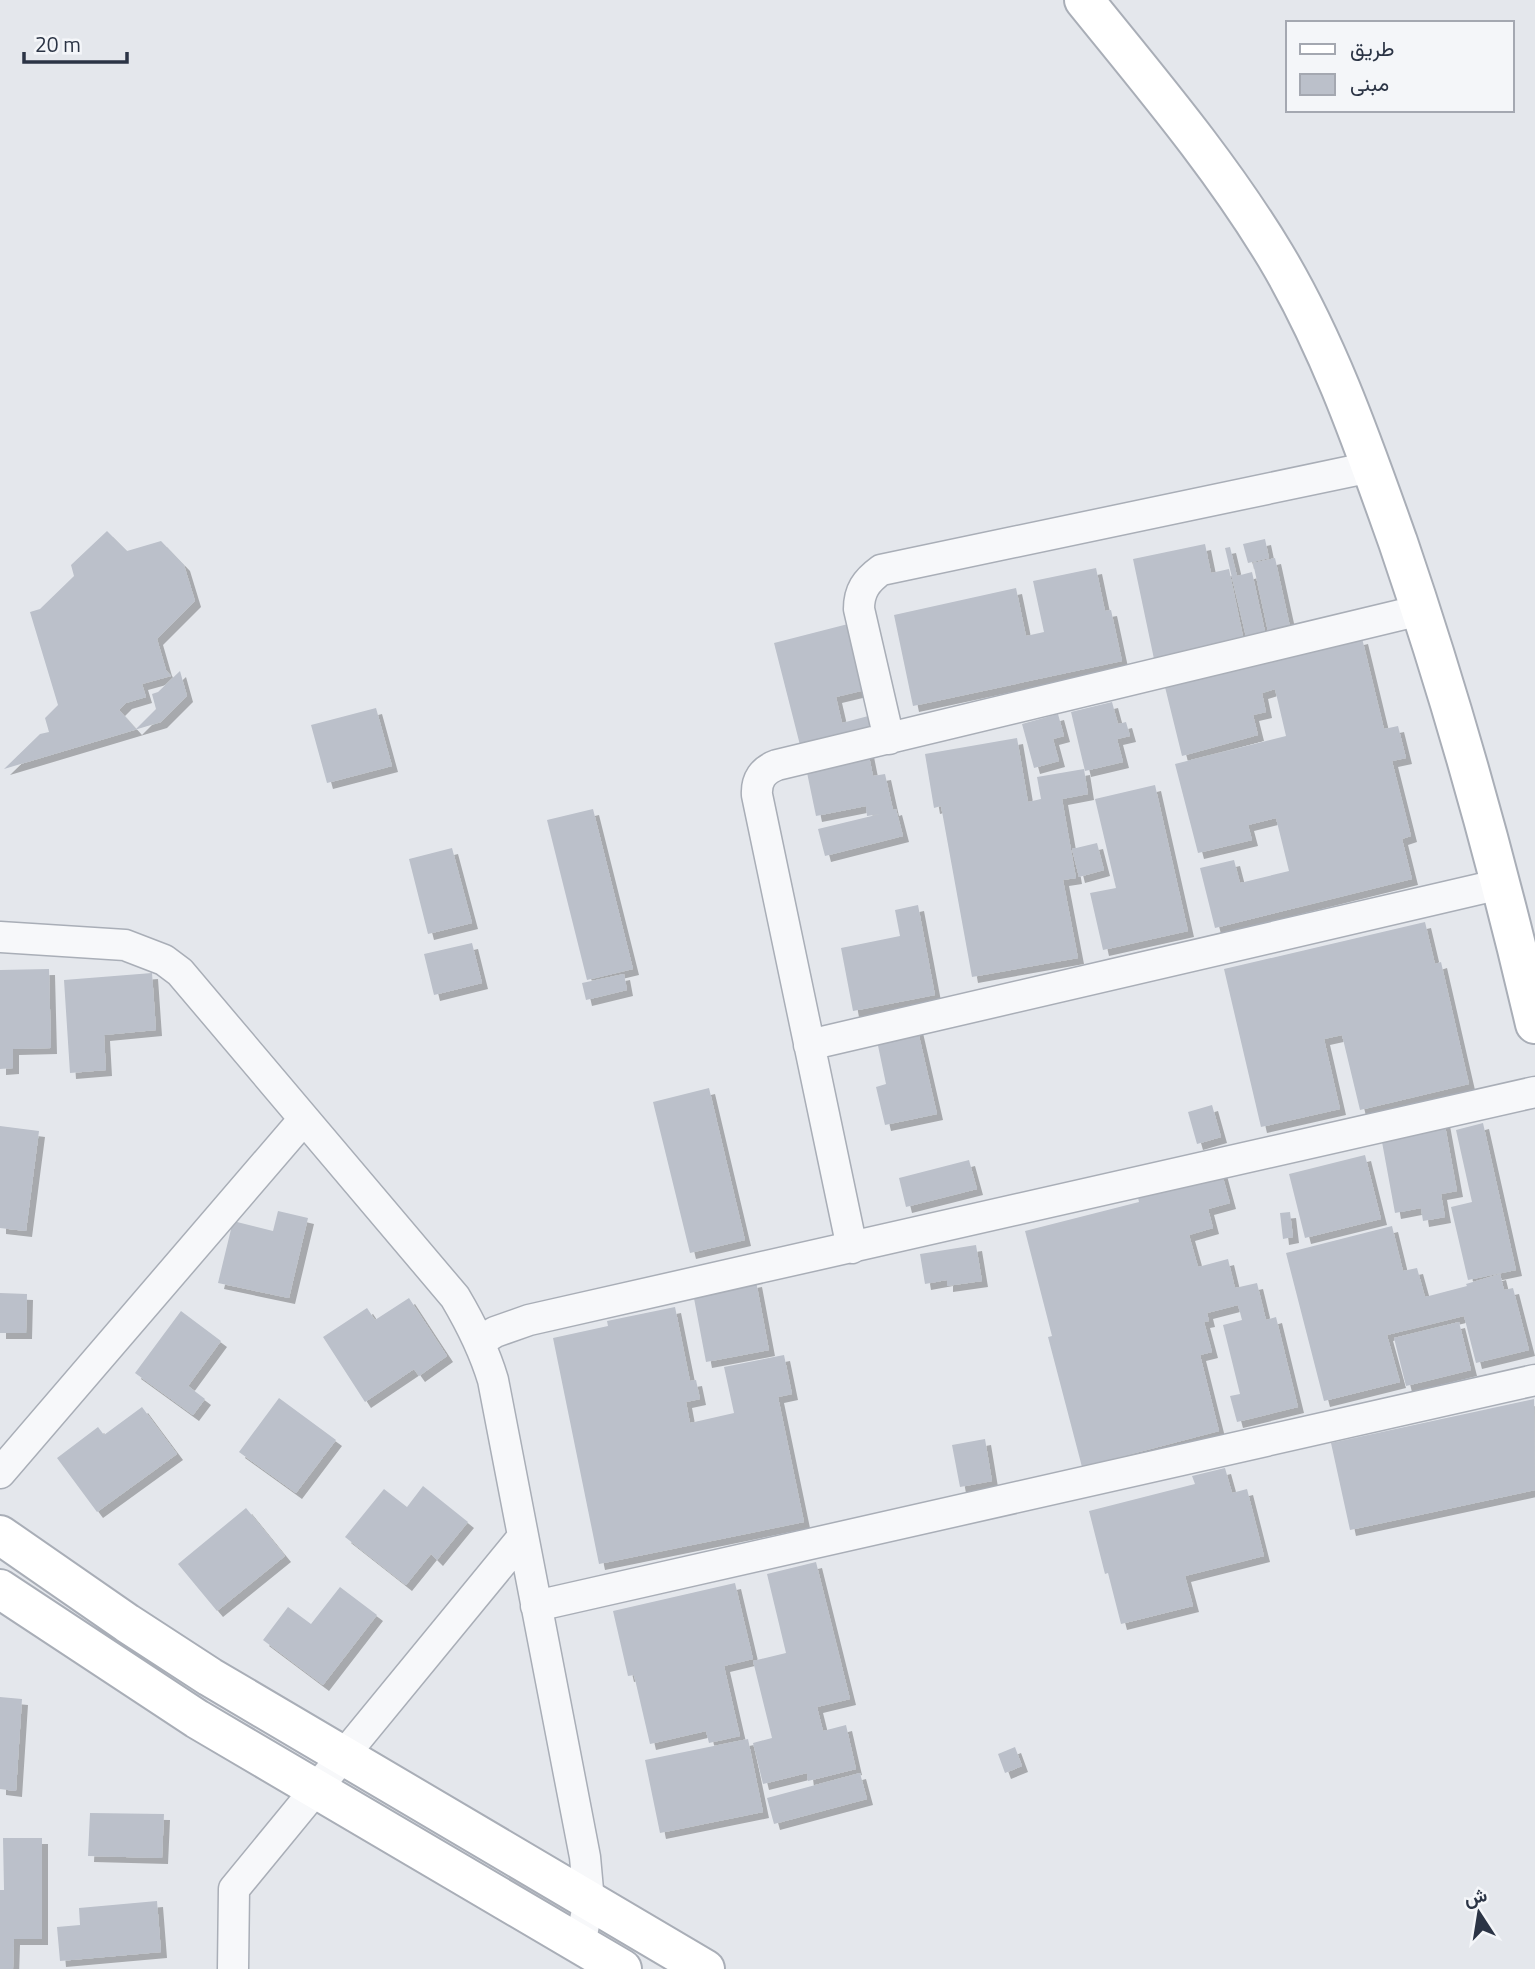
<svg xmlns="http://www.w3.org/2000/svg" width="1535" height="1969" font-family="'Titillium Web',Vazirmatn,sans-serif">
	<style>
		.building { fill: #bbc0ca; filter: url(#shadow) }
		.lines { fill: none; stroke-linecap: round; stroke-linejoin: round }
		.street-casing { stroke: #a9aeb7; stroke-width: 33 }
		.secondary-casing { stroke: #a9aeb7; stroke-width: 42 }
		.street { stroke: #f7f8fa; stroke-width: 30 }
		.secondary { stroke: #fff; stroke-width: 38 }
	</style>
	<defs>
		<filter id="shadow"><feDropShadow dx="6" dy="6" stdDeviation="0" flood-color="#0004"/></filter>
	</defs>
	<rect width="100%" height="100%" fill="#e4e7ec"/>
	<path class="building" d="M 107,531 L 127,551 L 161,541 L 184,565 L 195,601 L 157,639 L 166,670 L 171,676 L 142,684 L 146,697 L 126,703 L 119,710 L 136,729 L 156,709 L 152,694 L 158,692 L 180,671 L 187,696 L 161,722 L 4,769 L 40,734 L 49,732 L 45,718 L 58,705 L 30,612 L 40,609 L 74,576 L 71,565 Z
		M 1265,539 L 1269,558 L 1248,563 L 1243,544 Z
		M 1205,544 L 1211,573 L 1229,569 L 1244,641 L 1154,659 L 1133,559 Z
		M 1230,547 L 1237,576 L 1252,572 L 1266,636 L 1247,641 L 1225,548 Z
		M 1275,558 L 1291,631 L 1269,636 L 1253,563 Z
		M 1096,568 L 1105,611 L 1111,610 L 1122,661 L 913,706 L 894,615 L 1016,588 L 1026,636 L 1044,632 L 1033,581 Z
		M 848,624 L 865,690 L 836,697 L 842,723 L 872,715 L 875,726 L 800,745 L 774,643 Z
		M 1362,638 L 1384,729 L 1398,726 L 1406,758 L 1392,761 L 1411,836 L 1402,839 L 1412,879 L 1215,928 L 1200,868 L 1234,860 L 1240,883 L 1289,871 L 1276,818 L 1248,825 L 1252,840 L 1198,853 L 1175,764 L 1286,736 L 1275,689 L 1262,693 L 1266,712 L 1253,715 L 1258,735 L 1182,756 L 1165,687 Z
		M 1112,702 L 1118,724 L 1126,722 L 1130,736 L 1117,739 L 1123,762 L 1085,771 L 1071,712 Z
		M 376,708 L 392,766 L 327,783 L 311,725 Z
		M 1058,714 L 1064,736 L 1053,739 L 1059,761 L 1034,768 L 1022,724 Z
		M 1017,738 L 1028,802 L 1041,799 L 1037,777 L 1084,769 L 1088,794 L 1062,799 L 1076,878 L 1063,880 L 1078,958 L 972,977 L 941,806 L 934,808 L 925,754 Z
		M 868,751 L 873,776 L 885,774 L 893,810 L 896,809 L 903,836 L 825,856 L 818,829 L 880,814 L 867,816 L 866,806 L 816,816 L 805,763 Z
		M 1155,785 L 1188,931 L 1103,950 L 1090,893 L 1116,888 L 1095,799 Z
		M 593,809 L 633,969 L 587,980 L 547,820 Z
		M 1097,843 L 1104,870 L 1079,877 L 1072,849 Z
		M 452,848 L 472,923 L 428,934 L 409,859 Z
		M 918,905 L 935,995 L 853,1011 L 841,948 L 900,936 L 895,910 Z
		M 1425,922 L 1435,964 L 1441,962 L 1469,1084 L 1360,1110 L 1342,1035 L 1324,1039 L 1340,1109 L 1261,1127 L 1224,969 Z
		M 472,943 L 482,983 L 434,995 L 424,954 Z
		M 49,969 L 51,1048 L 13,1049 L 13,1068 L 0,1069 L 0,970 Z
		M 152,973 L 156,1030 L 104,1035 L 106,1070 L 70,1073 L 64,980 Z
		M 624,974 L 627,990 L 586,1000 L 582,983 Z
		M 917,1027 L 937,1114 L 885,1125 L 876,1087 L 886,1084 L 876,1036 Z
		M 709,1088 L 745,1240 L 690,1253 L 653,1102 Z
		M 1212,1105 L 1221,1137 L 1197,1144 L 1188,1112 Z
		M 1444,1120 L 1457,1191 L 1441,1194 L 1445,1217 L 1423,1221 L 1421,1208 L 1395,1213 L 1380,1131 Z
		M 1483,1123 L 1516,1270 L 1468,1280 L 1451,1207 L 1472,1202 L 1456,1130 Z
		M 0,1126 L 39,1131 L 26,1231 L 0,1228 Z
		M 1365,1155 L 1381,1219 L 1305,1238 L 1289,1174 Z
		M 969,1160 L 977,1189 L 906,1207 L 899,1178 Z
		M 1221,1170 L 1230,1203 L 1208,1209 L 1213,1228 L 1189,1235 L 1198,1267 L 1228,1259 L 1235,1288 L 1257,1283 L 1266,1320 L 1276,1317 L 1298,1407 L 1237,1422 L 1230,1396 L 1240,1394 L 1223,1325 L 1242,1320 L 1238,1305 L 1207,1313 L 1209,1321 L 1204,1322 L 1212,1352 L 1200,1355 L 1219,1431 L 1082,1467 L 1048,1337 L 1052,1336 L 1025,1231 L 1139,1202 L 1137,1193 Z
		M 278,1211 L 308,1218 L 289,1298 L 218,1283 L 233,1221 L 273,1231 Z
		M 1290,1212 L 1293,1237 L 1283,1239 L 1280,1213 Z
		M 1392,1226 L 1403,1271 L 1417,1268 L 1425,1297 L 1467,1286 L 1466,1284 L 1500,1274 L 1504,1290 L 1513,1288 L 1529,1350 L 1476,1363 L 1464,1316 L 1387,1335 L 1400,1382 L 1324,1401 L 1286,1253 Z
		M 976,1245 L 982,1281 L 947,1286 L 947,1280 L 925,1284 L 920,1254 Z
		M 756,1281 L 769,1350 L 706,1362 L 693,1293 Z
		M 0,1293 L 27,1294 L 26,1333 L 0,1333 Z
		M 409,1298 L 447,1356 L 419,1376 L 414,1369 L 365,1402 L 323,1337 L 367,1308 L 375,1320 Z
		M 675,1307 L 690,1381 L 696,1380 L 700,1399 L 686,1402 L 690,1423 L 734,1413 L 724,1367 L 784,1355 L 792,1394 L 778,1397 L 804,1522 L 599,1564 L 553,1338 L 608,1326 L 607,1321 Z
		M 181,1311 L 221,1341 L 188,1386 L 205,1399 L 193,1415 L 135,1373 Z
		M 1459,1322 L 1471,1370 L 1406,1386 L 1394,1338 Z
		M 279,1398 L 336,1440 L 296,1493 L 239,1452 Z
		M 1534,1399 L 1535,1490 L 1350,1530 L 1331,1443 Z
		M 142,1407 L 177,1454 L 97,1512 L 57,1458 L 98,1427 L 104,1435 Z
		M 985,1439 L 992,1481 L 960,1487 L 952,1445 Z
		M 1225,1468 L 1232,1493 L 1247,1489 L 1264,1556 L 1185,1576 L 1193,1606 L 1121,1624 L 1108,1573 L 1105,1574 L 1089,1511 L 1195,1484 L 1192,1476 Z
		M 423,1486 L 468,1522 L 437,1560 L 431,1554 L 406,1585 L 345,1537 L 384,1489 L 407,1507 Z
		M 246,1508 L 285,1556 L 217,1611 L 178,1564 Z
		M 816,1562 L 850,1699 L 817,1707 L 823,1731 L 846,1725 L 856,1769 L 808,1781 L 807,1773 L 763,1784 L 753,1743 L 772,1738 L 753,1661 L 786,1653 L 767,1574 Z
		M 735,1583 L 753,1659 L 724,1666 L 740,1736 L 709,1743 L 706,1731 L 650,1744 L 634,1675 L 628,1676 L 613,1611 Z
		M 340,1587 L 377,1615 L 323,1685 L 263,1640 L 288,1607 L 311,1624 Z
		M 0,1697 L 22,1699 L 16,1791 L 0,1789 Z
		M 748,1739 L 763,1812 L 660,1833 L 645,1760 Z
		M 1015,1747 L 1022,1766 L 1005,1773 L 998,1754 Z
		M 860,1773 L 867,1799 L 774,1824 L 767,1798 Z
		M 90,1813 L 164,1814 L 162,1858 L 88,1856 Z
		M 3,1838 L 42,1838 L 42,1939 L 14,1939 L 13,1969 L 0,1969 L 0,1890 L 4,1890 Z
		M 157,1901 L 161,1952 L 60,1961 L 57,1927 L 80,1925 L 79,1908 Z"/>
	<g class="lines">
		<defs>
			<path id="street" d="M 889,739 L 859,609 C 859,591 866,581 881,570 L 1371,467
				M 0,937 L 125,945 L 164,960 L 180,972 L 455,1297 C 471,1324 484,1350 493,1380 L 585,1857 L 589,1901 L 580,1944
				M 809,1045 L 1501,884
				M 852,1248 L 757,795 C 756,780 763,770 777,765 L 1421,610
				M 479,1342 L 495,1332 L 529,1320 L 1535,1092
				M 0,1473 L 304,1119
				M 536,1606 L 1535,1380
				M 233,1969 L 234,1889 L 522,1538"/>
			<path id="secondary" d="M 1084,0 C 1151,83 1220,164 1275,255 C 1329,345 1363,444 1398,542 C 1452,700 1497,861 1535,1024
				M 0,1535 L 127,1623 L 210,1677 L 705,1969
				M 0,1589 L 197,1719 L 622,1969"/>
		</defs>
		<use href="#street" class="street-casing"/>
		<use href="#secondary" class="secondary-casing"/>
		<use href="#street" class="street"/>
		<use href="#secondary" class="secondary"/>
	</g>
	<rect x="1286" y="21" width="228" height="91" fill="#f4f6f9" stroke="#a4a8b1" stroke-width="2"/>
	<rect x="1300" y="44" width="35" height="10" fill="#ffffff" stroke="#a4a8b1" stroke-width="2"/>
	<text x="1350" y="56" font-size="21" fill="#2b3445">طريق</text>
	<rect x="1300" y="74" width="35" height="21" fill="#bbc0ca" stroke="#a4a8b1" stroke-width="2"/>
	<text x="1350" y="91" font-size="21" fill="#2b3445">مبنى</text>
	<g transform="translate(1479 1913) rotate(348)" stroke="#f4f6f9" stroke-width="5" paint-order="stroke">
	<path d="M0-5L12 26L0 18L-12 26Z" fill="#2b3445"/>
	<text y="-10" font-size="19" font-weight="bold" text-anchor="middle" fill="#2b3445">ش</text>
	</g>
	<path d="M24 52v10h103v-10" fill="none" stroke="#2b3445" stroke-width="3.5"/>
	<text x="35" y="52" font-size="21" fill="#2b3445" stroke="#f4f6f9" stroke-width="5" paint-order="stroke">20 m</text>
</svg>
